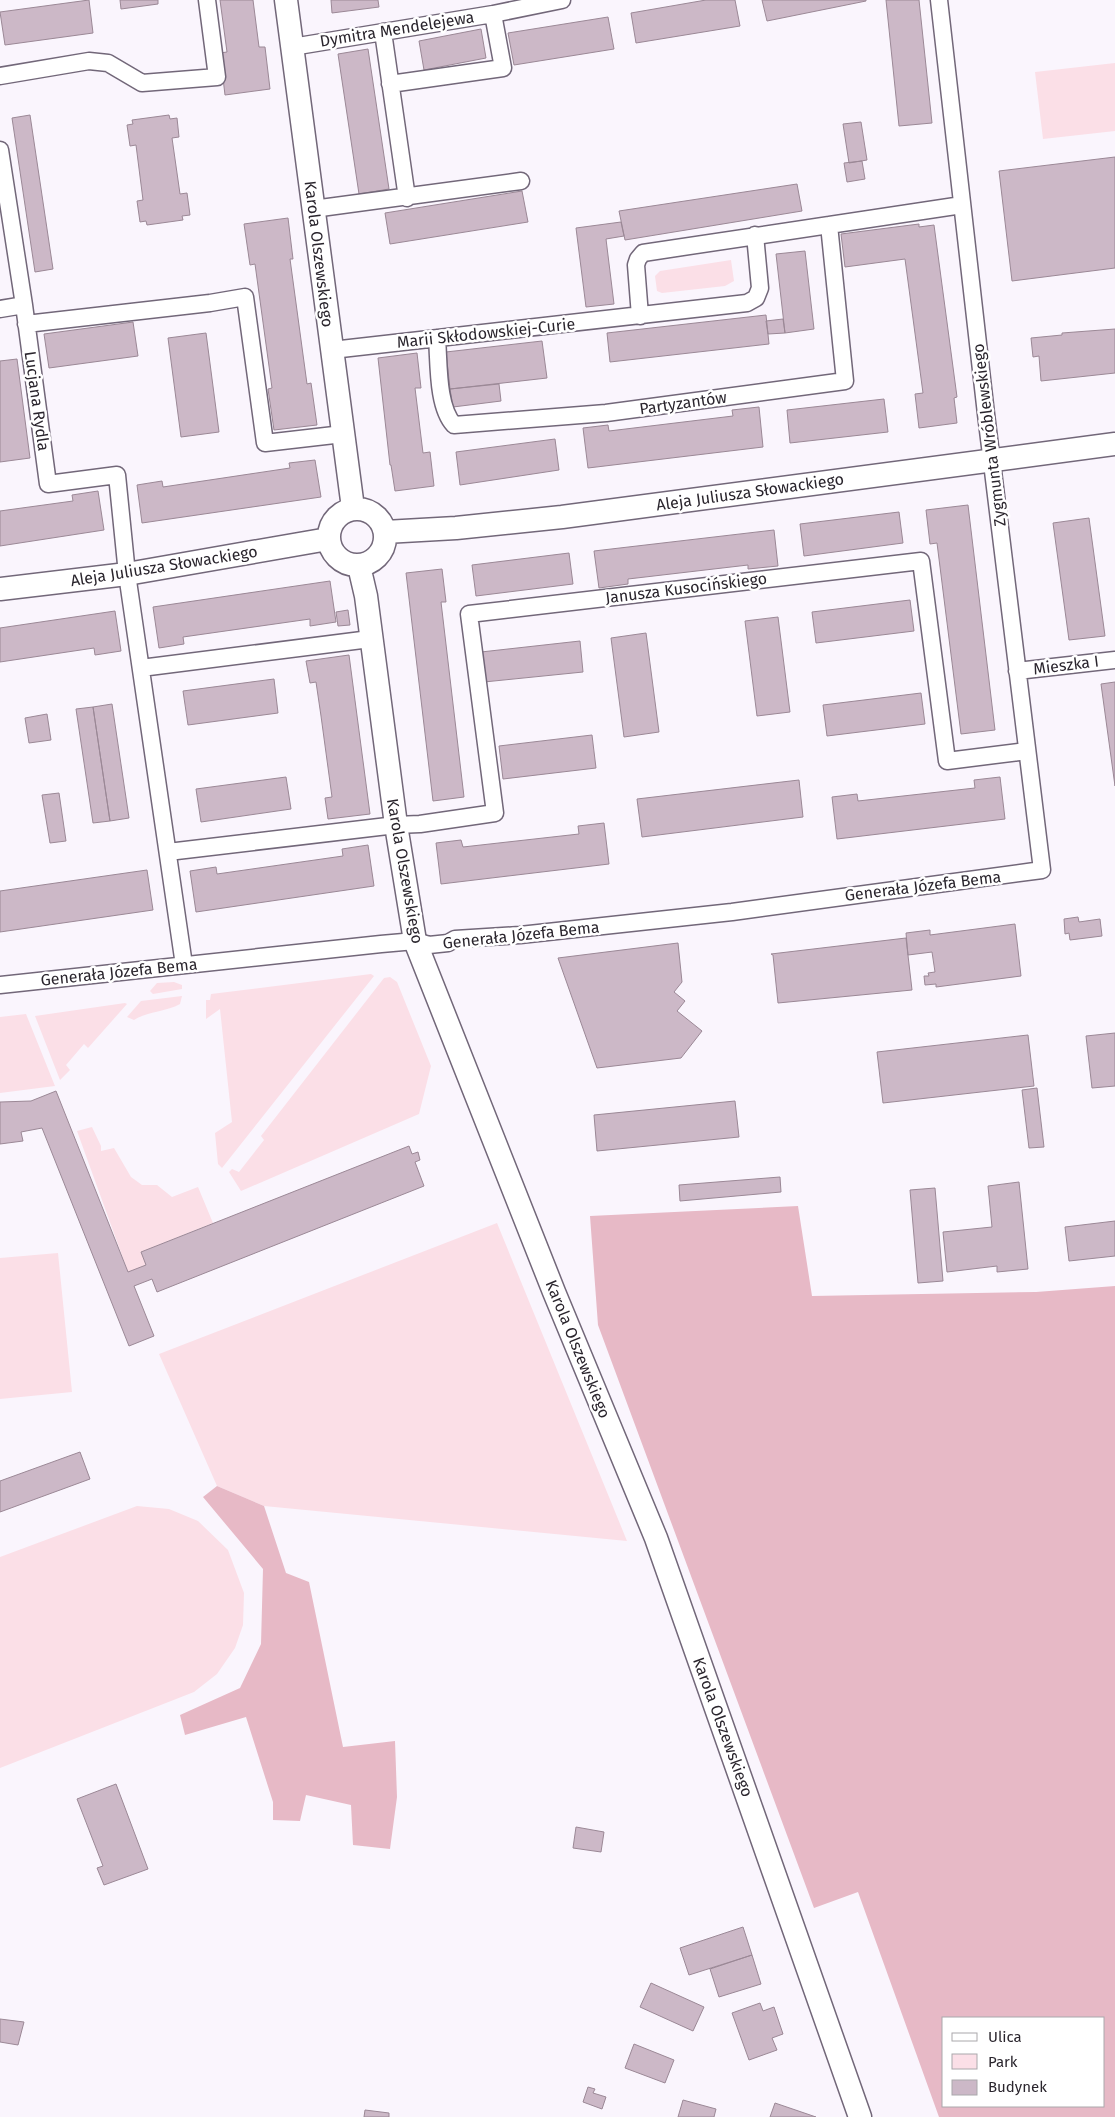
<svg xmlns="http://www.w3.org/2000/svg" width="1115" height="2117" font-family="'Fira Sans',sans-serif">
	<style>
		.green { fill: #fbdfe7 }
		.forest { fill: #e7b9c6; fill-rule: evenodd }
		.building { fill: #ccb8c7; stroke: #9b8896 }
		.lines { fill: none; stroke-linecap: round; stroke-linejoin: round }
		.street-casing { stroke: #726779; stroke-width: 19 }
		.secondary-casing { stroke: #726779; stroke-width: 25 }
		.street { stroke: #fff; stroke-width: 16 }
		.secondary { stroke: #fff; stroke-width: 22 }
		.labels { text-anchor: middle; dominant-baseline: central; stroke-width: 5; stroke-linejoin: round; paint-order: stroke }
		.street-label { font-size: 16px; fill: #2a252d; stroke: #fff }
	</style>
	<rect width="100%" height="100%" fill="#faf5fd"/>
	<path class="green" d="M 1115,63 L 1115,131 L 1043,139 L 1035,72 Z
		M 731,260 L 734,281 L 725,286 L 662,293 L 657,291 L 655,276 L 660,271 Z
		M 371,974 L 374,976 L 222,1168 L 218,1164 L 215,1133 L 232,1122 L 220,1009 L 206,1019 L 206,1000 L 210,1000 L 211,994 Z
		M 390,977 L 397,982 L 431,1066 L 419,1114 L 241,1191 L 229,1172 L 232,1169 L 239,1172 L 264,1140 L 261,1136 L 384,978 Z
		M 174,982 L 182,985 L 182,989 L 153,994 L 150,991 L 157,983 Z
		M 182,996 L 180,1004 C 166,1012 148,1011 134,1020 L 127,1017 L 141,1001 Z
		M 125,1003 L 127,1004 L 88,1048 L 84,1044 L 66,1065 L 70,1070 L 60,1080 L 35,1016 Z
		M 26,1014 L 55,1086 L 0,1093 L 0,1017 Z
		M 92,1127 L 101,1146 L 101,1151 L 114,1148 L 131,1177 L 142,1185 L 157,1185 L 172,1197 L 198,1187 L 213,1223 L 141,1252 L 146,1265 L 128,1272 L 77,1131 Z
		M 497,1223 L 627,1541 L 264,1506 L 217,1486 L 159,1354 Z
		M 58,1253 L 72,1392 L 0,1399 L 0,1258 Z
		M 137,1506 L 169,1509 L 198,1521 L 228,1550 L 244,1593 L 243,1625 L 235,1648 L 217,1674 L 194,1692 L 0,1768 L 0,1557 Z"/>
	<path class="forest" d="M 798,1206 L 812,1296 L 1036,1292 L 1115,1286 L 1115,2117 L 939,2117 L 858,1892 L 814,1908 L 598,1325 L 590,1216 ZM 1104,2018 L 1104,2106 L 944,2106 L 944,2018 Z
		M 217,1486 L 264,1506 L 286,1573 L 309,1582 L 343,1747 L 395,1741 L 397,1797 L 390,1849 L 353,1845 L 351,1805 L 306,1795 L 300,1821 L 273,1820 L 273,1802 L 246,1717 L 185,1735 L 180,1715 L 240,1688 L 261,1644 L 263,1569 L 203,1497 Z"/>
	<path class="building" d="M 89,0 L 93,33 L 5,45 L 0,12 Z
		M 120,0 L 158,0 L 158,4 L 121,9 Z
		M 220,0 L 253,0 L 259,47 L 265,47 L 270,89 L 225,95 L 220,53 L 227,52 Z
		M 331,0 L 378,0 L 379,7 L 332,13 Z
		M 706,0 L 735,0 L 740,26 L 636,43 L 631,13 Z
		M 762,0 L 866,0 L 866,1 L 767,21 Z
		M 886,0 L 919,0 L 932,123 L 899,126 Z
		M 608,17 L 614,49 L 514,65 L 508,33 Z
		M 481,29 L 486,58 L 424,70 L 419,41 Z
		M 368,49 L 389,189 L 359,194 L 338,54 Z
		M 30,115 L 53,269 L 35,272 L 12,118 Z
		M 169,115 L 170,119 L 177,118 L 179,137 L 172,138 L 180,194 L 187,193 L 190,215 L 182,216 L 183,220 L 147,225 L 146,221 L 140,222 L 137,201 L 143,200 L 136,145 L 130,146 L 127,125 L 133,124 L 132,120 Z
		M 861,122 L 867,160 L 849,163 L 843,124 Z
		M 1115,157 L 1115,268 L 1012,281 L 999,171 Z
		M 862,161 L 865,179 L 847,182 L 844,163 Z
		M 797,184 L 802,211 L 625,240 L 619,211 Z
		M 522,191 L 528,222 L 390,244 L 385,213 Z
		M 288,218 L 293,259 L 290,259 L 307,384 L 311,383 L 317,425 L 274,430 L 268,389 L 272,388 L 255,264 L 250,265 L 244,224 Z
		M 621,222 L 624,236 L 606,239 L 614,304 L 586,307 L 576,228 Z
		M 919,224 L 919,227 L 934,225 L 957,397 L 954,398 L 957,423 L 919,428 L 915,394 L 923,393 L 905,259 L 845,267 L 841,234 Z
		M 805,251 L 814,329 L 785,333 L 776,254 Z
		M 766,315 L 769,344 L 610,362 L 607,333 Z
		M 783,319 L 785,333 L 768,334 L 766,321 Z
		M 133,322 L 138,356 L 49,368 L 44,334 Z
		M 1115,329 L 1115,373 L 1041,381 L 1039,356 L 1033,357 L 1031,338 L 1062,335 L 1062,333 Z
		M 206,333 L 219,432 L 181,437 L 168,338 Z
		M 542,341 L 547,378 L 450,389 L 446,352 Z
		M 417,353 L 421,388 L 415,388 L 423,453 L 430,452 L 434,486 L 395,491 L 391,465 L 390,465 L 378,358 Z
		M 17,359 L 30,458 L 0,462 L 0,361 Z
		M 499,384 L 501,401 L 453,407 L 450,389 Z
		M 884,399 L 888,432 L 790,443 L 787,410 Z
		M 759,407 L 763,447 L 588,468 L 583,428 L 608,425 L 609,431 L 733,416 L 732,410 Z
		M 555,439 L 559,470 L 460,485 L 456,452 Z
		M 315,460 L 321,497 L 142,523 L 137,485 L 162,481 L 163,487 L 290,468 L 289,463 Z
		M 98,491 L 104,530 L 0,546 L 0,511 L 73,501 L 72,495 Z
		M 968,505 L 995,730 L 961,734 L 937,543 L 930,544 L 926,510 Z
		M 899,512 L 903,543 L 804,556 L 800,524 Z
		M 1089,518 L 1105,636 L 1069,640 L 1053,523 Z
		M 774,530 L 778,566 L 748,569 L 748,565 L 628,579 L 628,584 L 599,588 L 594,551 Z
		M 569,553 L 573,584 L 476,596 L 472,565 Z
		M 442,569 L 446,602 L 441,602 L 464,797 L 433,801 L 406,573 Z
		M 330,581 L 336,622 L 310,626 L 310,619 L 183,637 L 184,644 L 159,648 L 153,607 Z
		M 910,600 L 914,631 L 816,643 L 812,612 Z
		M 348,610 L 350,625 L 338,626 L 336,612 Z
		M 115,611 L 121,651 L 95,655 L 94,648 L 0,662 L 0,628 Z
		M 778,617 L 790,712 L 757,716 L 745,621 Z
		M 646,633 L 659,732 L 624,737 L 611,638 Z
		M 580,641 L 583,672 L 484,682 L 481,652 Z
		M 349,655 L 370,814 L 328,819 L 325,798 L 332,797 L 321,716 L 316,682 L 310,683 L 306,661 Z
		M 274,679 L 278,713 L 188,725 L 183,691 Z
		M 1115,682 L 1115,786 L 1101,684 Z
		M 921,693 L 925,724 L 827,736 L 823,705 Z
		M 112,704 L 129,818 L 110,821 L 93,707 Z
		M 93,707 L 110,821 L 93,823 L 76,709 Z
		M 47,714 L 51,740 L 29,743 L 25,718 Z
		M 592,735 L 596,768 L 503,779 L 499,746 Z
		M 286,777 L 291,809 L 201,822 L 196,789 Z
		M 1000,777 L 1005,819 L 837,839 L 832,797 L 857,794 L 858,801 L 975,788 L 974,780 Z
		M 799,780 L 803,817 L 642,837 L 637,799 Z
		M 59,793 L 66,841 L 50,843 L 42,795 Z
		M 604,823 L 609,864 L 441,884 L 436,843 L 461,840 L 463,847 L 579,834 L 578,826 Z
		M 368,845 L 374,886 L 196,912 L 190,871 L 216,867 L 217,874 L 343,856 L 342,849 Z
		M 147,870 L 153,910 L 0,932 L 0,891 Z
		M 1078,917 L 1079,922 L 1100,919 L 1102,936 L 1070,940 L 1069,933 L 1065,934 L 1064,919 Z
		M 1015,924 L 1021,976 L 936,987 L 936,984 L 925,985 L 924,976 L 929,976 L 928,973 L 935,972 L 932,952 L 908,955 L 906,933 L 930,930 L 930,935 Z
		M 906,938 L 912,990 L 778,1003 L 773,955 L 771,954 Z
		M 678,943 L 682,982 L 674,992 L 685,1001 L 677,1011 L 702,1031 L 681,1058 L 597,1068 L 558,958 Z
		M 1115,1033 L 1115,1086 L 1092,1088 L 1086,1036 Z
		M 1028,1035 L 1034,1086 L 883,1103 L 877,1052 Z
		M 1037,1088 L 1044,1147 L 1029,1148 L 1022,1090 Z
		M 56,1091 L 128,1272 L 146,1265 L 141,1252 L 409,1146 L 412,1154 L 418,1152 L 420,1160 L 415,1162 L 424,1186 L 157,1292 L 152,1279 L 134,1286 L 154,1336 L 129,1346 L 42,1128 L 21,1132 L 23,1141 L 0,1144 L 0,1102 L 31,1101 Z
		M 735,1101 L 739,1137 L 597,1151 L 594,1115 Z
		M 780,1177 L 781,1192 L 680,1201 L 679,1185 Z
		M 1019,1182 L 1028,1269 L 997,1272 L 997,1266 L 947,1272 L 943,1232 L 992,1227 L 988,1186 Z
		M 935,1188 L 943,1281 L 918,1283 L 910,1190 Z
		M 1115,1221 L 1115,1256 L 1069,1261 L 1065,1227 Z
		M 80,1452 L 90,1479 L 0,1512 L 0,1481 Z
		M 116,1784 L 148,1869 L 104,1885 L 97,1868 L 103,1866 L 77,1799 Z
		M 576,1827 L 604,1832 L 601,1852 L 573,1848 Z
		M 743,1927 L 752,1955 L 689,1975 L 680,1948 Z
		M 752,1955 L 761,1984 L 719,1997 L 710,1969 Z
		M 651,1983 L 704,2007 L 693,2031 L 640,2007 Z
		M 760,2003 L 763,2011 L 774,2007 L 783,2034 L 772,2038 L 777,2050 L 749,2060 L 732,2013 Z
		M 0,2019 L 24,2022 L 18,2045 L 0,2042 Z
		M 634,2044 L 674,2060 L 665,2083 L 625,2068 Z
		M 588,2087 L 595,2089 L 593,2093 L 606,2097 L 602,2109 L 583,2102 Z
		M 683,2100 L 716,2109 L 714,2117 L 678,2117 Z
		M 775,2103 L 816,2117 L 770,2117 Z
		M 365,2110 L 389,2113 L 389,2117 L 364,2117 Z"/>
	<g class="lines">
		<defs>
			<path id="street" d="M 383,32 L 407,198
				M 292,47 L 493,14 L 562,0
				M 0,76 L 89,61 L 108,63 L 142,83 L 217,77 L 207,0
				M 390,84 L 503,68 L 493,14
				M 0,150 L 24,305 L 48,484 L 117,475 L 127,574 L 184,965
				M 313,209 L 521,181
				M 0,309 L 24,305
				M 640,316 L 636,265 L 638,259 L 643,253 L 962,205
				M 26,324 L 210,303 L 245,297 L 265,443 L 343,434
				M 437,338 C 439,363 437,407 454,425 L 606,413 L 845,381 L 829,225
				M 332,350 L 747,303 L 756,298 L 760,288 L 755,235
				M 141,668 L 370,639
				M 1017,671 L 1115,660
				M 168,852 L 396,825 L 420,824 L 495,813 L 469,614 L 921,561 L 947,761 L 1027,751
				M 0,985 L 381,944 L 415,941 L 429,945 L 448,943 L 455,939 L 520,935 L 732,912 L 1042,870 L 986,414 L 939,0"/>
			<path id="secondary" d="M 286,0 L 353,508
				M329 537a28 28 0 1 1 56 0a28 28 0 1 1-56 0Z
				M 385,532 L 456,528 L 562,517 L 1115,444
				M 359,566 L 366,596 L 396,825 L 415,941 L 554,1292 L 656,1538 L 860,2117
				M 0,589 L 127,574 L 328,539"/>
		</defs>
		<use href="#street" class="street-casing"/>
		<use href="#secondary" class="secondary-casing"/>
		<use href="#street" class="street"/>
		<use href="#secondary" class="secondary"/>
	</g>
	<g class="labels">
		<g class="street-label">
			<text transform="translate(397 29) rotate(-9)">Dymitra Mendelejewa</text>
			<text transform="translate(319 254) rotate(83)">Karola Olszewskiego</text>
			<text transform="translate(486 333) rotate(-6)">Marii Skłodowskiej-Curie</text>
			<text transform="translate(37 401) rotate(82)">Lucjana Rydla</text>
			<text transform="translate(683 403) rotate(-8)">Partyzantów</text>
			<text transform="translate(989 435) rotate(-97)">Zygmunta Wróblewskiego</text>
			<text transform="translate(750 492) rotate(-8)">Aleja Juliusza Słowackiego</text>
			<text transform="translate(164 566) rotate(-9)">Aleja Juliusza Słowackiego</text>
			<text transform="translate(686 588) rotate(-7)">Janusza Kusocińskiego</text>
			<text transform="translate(1066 665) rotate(-7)">Mieszka I</text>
			<text transform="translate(405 871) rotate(80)">Karola Olszewskiego</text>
			<text transform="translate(923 886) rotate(-7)">Generała Józefa Bema</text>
			<text transform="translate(521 935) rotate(-6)">Generała Józefa Bema</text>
			<text transform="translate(119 972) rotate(-6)">Generała Józefa Bema</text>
			<text transform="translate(578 1349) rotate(68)">Karola Olszewskiego</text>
			<text transform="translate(723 1727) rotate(70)">Karola Olszewskiego</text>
		</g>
	</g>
	<rect x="942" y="2017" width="162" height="90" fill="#ffffff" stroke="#aaa8ab"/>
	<rect x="952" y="2033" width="25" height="8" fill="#ffffff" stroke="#aaa8ab"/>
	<text x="988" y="2042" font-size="15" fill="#2a252d">Ulica</text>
	<rect x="952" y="2054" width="25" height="15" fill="#fbdfe7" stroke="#aaa8ab"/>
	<text x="988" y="2067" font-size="15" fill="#2a252d">Park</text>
	<rect x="952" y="2080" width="25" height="15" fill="#ccb8c7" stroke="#aaa8ab"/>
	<text x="988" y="2092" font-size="15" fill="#2a252d">Budynek</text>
</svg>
